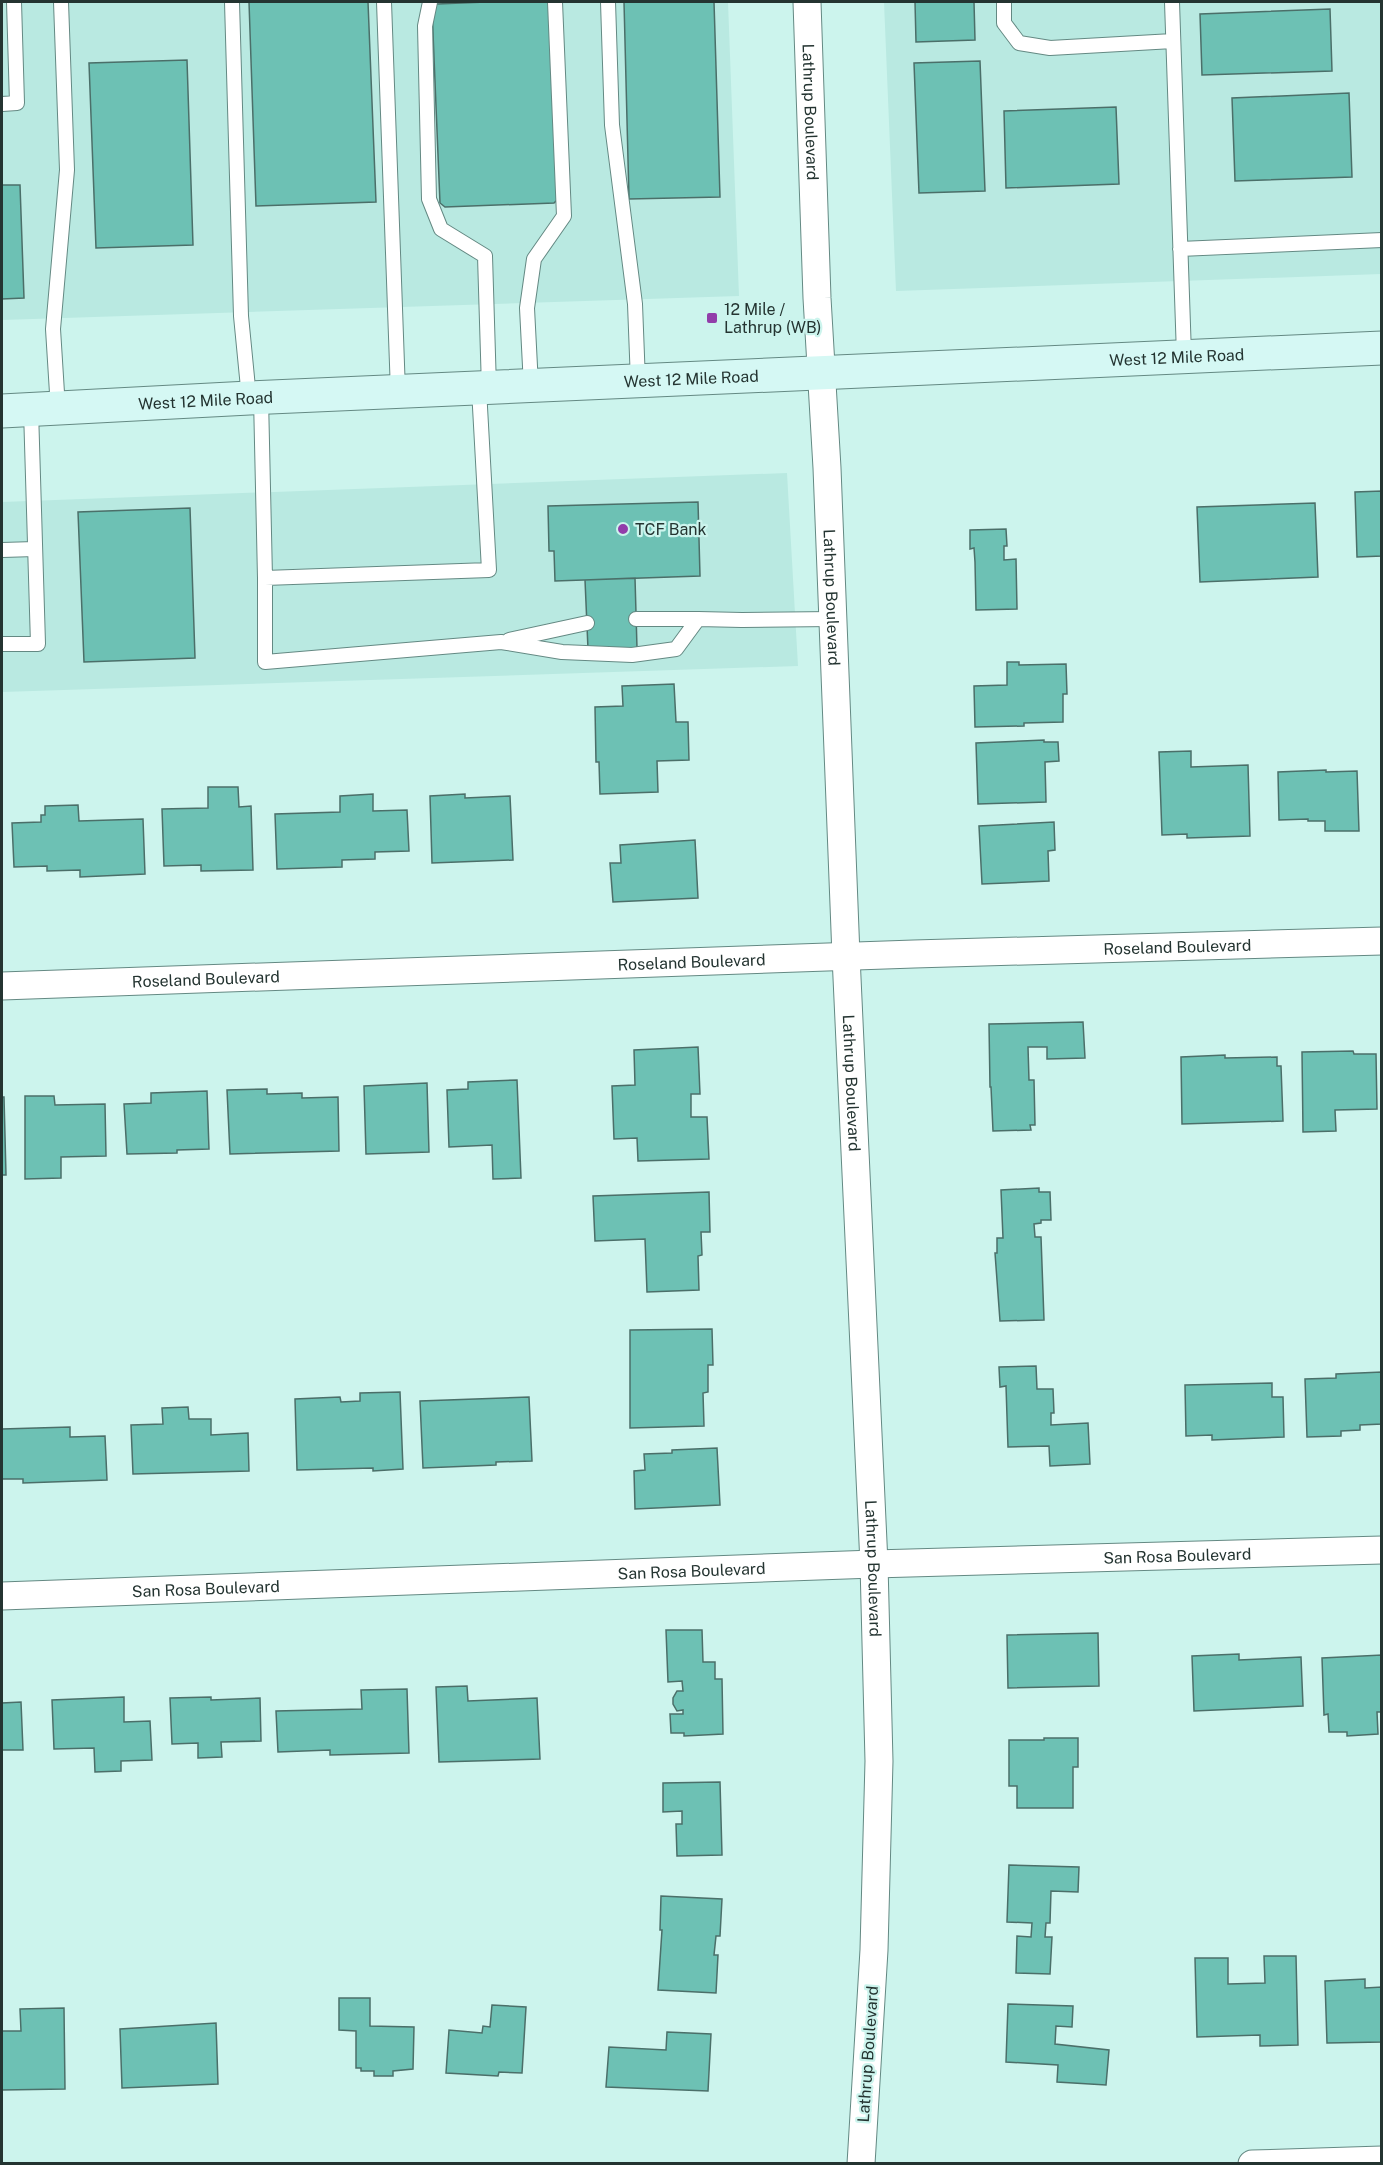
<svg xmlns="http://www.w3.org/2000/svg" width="1383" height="2165" font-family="'Public Sans',sans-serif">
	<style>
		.built { fill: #b9e9e1 }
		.building { fill: #6dc1b4; stroke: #4b6f69; stroke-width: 1.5 }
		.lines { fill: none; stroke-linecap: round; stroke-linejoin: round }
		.service-casing { stroke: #648983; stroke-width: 16 }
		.minor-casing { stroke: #648983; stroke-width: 29 }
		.secondary-casing { stroke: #648983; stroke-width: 35 }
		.service { stroke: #fff; stroke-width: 14 }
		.minor { stroke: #fff; stroke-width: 27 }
		.secondary { stroke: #d5f8f4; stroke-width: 33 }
		.poi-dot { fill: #923daa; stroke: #ccf4ed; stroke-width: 2 }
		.labels { text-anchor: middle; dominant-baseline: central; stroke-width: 4.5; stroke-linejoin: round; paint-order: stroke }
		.street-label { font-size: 16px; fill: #243431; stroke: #ccf4ed }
		.poi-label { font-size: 16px; fill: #243431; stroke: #ccf4ed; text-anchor: start }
	</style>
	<rect width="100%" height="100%" fill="#ccf4ed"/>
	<path class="built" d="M 2,2 L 728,2 L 739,296 L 2,320 Z
		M 884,2 L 1381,2 L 1381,274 L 896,291 Z
		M 787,473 L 798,666 L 2,692 L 2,502 Z"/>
	<path class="building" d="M 249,2 L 368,2 L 376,202 L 256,206 Z
		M 486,2 L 549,2 L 559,198 L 554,203 L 445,207 L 440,203 L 432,9 L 437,4 Z
		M 624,2 L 714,2 L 720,197 L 629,199 Z
		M 915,2 L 974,2 L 975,40 L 916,42 Z
		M 1330,9 L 1332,71 L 1202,75 L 1200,14 Z
		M 187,60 L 193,245 L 96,248 L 89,63 Z
		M 980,61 L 985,191 L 919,193 L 914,63 Z
		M 1349,93 L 1352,177 L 1235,181 L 1232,98 Z
		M 1116,107 L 1119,184 L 1006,188 L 1004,111 Z
		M 2,185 L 20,185 L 24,298 L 2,299 Z
		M 1382,491 L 1382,556 L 1357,557 L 1355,492 Z
		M 698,502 L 700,576 L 555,581 L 554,551 L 549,551 L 548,506 Z
		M 1315,503 L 1318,577 L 1200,582 L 1197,507 Z
		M 190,508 L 195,658 L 84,662 L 78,512 Z
		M 1006,529 L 1007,546 L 1004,546 L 1004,560 L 1016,559 L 1017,609 L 976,610 L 975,562 L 974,548 L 970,549 L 970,530 Z
		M 635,578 L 637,648 L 588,649 L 585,580 Z
		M 1007,662 L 1019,662 L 1019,665 L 1066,664 L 1067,694 L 1063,694 L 1063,722 L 1024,723 L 1024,726 L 975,727 L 974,686 L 1007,685 Z
		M 674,684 L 676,722 L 688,722 L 689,760 L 657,761 L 658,792 L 600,794 L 599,762 L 596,762 L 595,707 L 623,706 L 622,686 Z
		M 1044,740 L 1044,742 L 1058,742 L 1059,761 L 1045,762 L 1046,802 L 978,804 L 976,743 Z
		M 1191,751 L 1191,767 L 1248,765 L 1250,836 L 1187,838 L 1187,834 L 1162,835 L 1159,752 Z
		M 1326,770 L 1326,772 L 1357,771 L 1359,831 L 1325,831 L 1325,821 L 1308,821 L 1308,819 L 1279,820 L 1278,772 Z
		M 208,787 L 238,787 L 239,807 L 251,806 L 253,870 L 201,871 L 201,865 L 164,866 L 162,809 L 208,808 Z
		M 373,794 L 373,811 L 407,810 L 409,851 L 375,852 L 375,859 L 342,860 L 342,867 L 277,869 L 275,814 L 340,812 L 340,796 Z
		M 465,794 L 465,798 L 510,796 L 513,860 L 432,863 L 430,796 Z
		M 78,805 L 79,821 L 143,819 L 145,874 L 80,877 L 80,870 L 47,871 L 47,866 L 14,867 L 12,823 L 41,822 L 41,815 L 45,815 L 45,806 Z
		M 1054,822 L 1055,850 L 1048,851 L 1049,881 L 982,884 L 979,826 Z
		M 695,840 L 698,898 L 613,902 L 610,863 L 621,863 L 620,845 Z
		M 1083,1022 L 1085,1058 L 1047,1059 L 1047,1047 L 1028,1047 L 1029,1080 L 1034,1080 L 1035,1125 L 1030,1125 L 1031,1130 L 993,1131 L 991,1087 L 990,1087 L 989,1024 Z
		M 698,1047 L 700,1094 L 691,1094 L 691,1117 L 707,1117 L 709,1159 L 638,1161 L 637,1138 L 614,1139 L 612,1086 L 635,1085 L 634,1050 Z
		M 1353,1051 L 1354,1054 L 1376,1054 L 1377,1109 L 1335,1110 L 1336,1131 L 1303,1132 L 1302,1052 Z
		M 1225,1055 L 1225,1058 L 1277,1057 L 1277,1066 L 1281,1066 L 1283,1121 L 1182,1124 L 1181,1057 Z
		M 517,1080 L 521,1178 L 493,1179 L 492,1145 L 449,1147 L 447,1090 L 468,1089 L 468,1082 Z
		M 427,1083 L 429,1152 L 366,1154 L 364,1086 Z
		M 267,1089 L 267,1094 L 302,1093 L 302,1098 L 338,1097 L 339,1151 L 230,1154 L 227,1090 Z
		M 207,1091 L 209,1149 L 177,1150 L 177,1153 L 127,1154 L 124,1104 L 151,1103 L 151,1093 Z
		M 25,1096 L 54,1096 L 55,1105 L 105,1104 L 106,1156 L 61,1157 L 61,1178 L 25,1179 Z
		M 2,1097 L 4,1097 L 6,1175 L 2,1175 Z
		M 1039,1188 L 1039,1192 L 1050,1192 L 1051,1220 L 1041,1220 L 1041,1223 L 1034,1224 L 1035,1237 L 1041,1237 L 1044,1320 L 1000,1321 L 995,1253 L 997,1253 L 997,1238 L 1003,1238 L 1001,1190 Z
		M 709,1192 L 710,1232 L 701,1232 L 702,1255 L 698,1256 L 699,1290 L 647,1292 L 645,1239 L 595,1241 L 593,1196 Z
		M 712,1329 L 713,1365 L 708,1365 L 708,1392 L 703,1393 L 704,1426 L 630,1428 L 630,1330 Z
		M 1036,1366 L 1037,1389 L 1053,1389 L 1054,1413 L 1051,1413 L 1051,1425 L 1088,1423 L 1090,1464 L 1050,1466 L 1049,1446 L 1008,1447 L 1006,1386 L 1000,1387 L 999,1367 Z
		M 1382,1372 L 1382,1424 L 1360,1425 L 1360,1430 L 1341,1431 L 1341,1436 L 1307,1437 L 1305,1379 L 1336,1378 L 1336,1374 Z
		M 1272,1383 L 1272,1397 L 1283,1397 L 1284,1437 L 1212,1440 L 1212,1435 L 1186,1436 L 1185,1385 Z
		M 400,1392 L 403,1469 L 373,1471 L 373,1468 L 297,1470 L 295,1399 L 340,1397 L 341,1402 L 360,1401 L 360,1393 Z
		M 529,1397 L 532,1461 L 496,1462 L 496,1465 L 423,1468 L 420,1401 Z
		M 188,1407 L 189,1419 L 211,1419 L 211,1435 L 248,1433 L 249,1471 L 133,1474 L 131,1425 L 163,1424 L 162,1408 Z
		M 70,1427 L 70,1437 L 105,1436 L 107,1480 L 23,1483 L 23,1479 L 2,1479 L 2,1429 Z
		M 717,1448 L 720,1505 L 635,1509 L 634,1471 L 645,1470 L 644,1454 L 672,1453 L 672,1450 Z
		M 666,1630 L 702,1630 L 703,1662 L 715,1662 L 715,1679 L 722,1679 L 723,1734 L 684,1736 L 684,1733 L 671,1733 L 670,1714 L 683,1714 L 683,1710 L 677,1711 L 673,1704 L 673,1698 L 677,1691 L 683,1691 L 682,1681 L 668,1682 Z
		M 1098,1633 L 1099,1686 L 1008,1688 L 1007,1635 Z
		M 1239,1654 L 1239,1660 L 1301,1657 L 1303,1706 L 1194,1711 L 1192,1656 Z
		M 1382,1655 L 1382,1712 L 1377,1712 L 1378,1734 L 1347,1736 L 1347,1732 L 1329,1732 L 1328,1714 L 1324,1715 L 1322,1658 Z
		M 467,1686 L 468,1701 L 537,1698 L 540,1759 L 439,1762 L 436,1687 Z
		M 407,1689 L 409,1753 L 330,1755 L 330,1750 L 278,1752 L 276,1711 L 362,1709 L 361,1690 Z
		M 124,1697 L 124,1722 L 150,1721 L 152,1760 L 121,1761 L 121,1771 L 95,1772 L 94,1748 L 54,1749 L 52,1700 Z
		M 211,1697 L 211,1700 L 260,1698 L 261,1741 L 221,1742 L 222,1757 L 198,1758 L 198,1743 L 172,1744 L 170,1698 Z
		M 21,1702 L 23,1750 L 2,1750 L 2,1703 Z
		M 1044,1738 L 1078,1738 L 1078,1767 L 1073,1767 L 1073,1808 L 1017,1808 L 1017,1786 L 1009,1786 L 1009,1740 L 1044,1740 Z
		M 720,1782 L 722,1855 L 677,1856 L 676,1824 L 682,1824 L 682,1811 L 663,1812 L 663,1783 Z
		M 1009,1865 L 1079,1867 L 1078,1892 L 1051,1891 L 1050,1923 L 1046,1923 L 1045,1937 L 1052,1937 L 1050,1974 L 1016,1973 L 1017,1936 L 1031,1937 L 1032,1923 L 1007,1922 Z
		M 661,1896 L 722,1899 L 720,1936 L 716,1936 L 714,1955 L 718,1955 L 716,1993 L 658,1990 L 662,1930 L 660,1930 Z
		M 1264,1956 L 1296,1956 L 1298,2045 L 1260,2046 L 1260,2035 L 1197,2037 L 1195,1958 L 1228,1958 L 1228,1984 L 1265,1983 Z
		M 1365,1979 L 1365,1988 L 1382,1987 L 1382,2042 L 1327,2043 L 1325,1981 Z
		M 339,1998 L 370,1998 L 370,2026 L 414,2027 L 413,2069 L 393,2071 L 393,2076 L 374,2076 L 374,2071 L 361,2071 L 361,2068 L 356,2068 L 356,2031 L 339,2030 Z
		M 1008,2004 L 1073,2006 L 1072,2027 L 1056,2026 L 1055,2044 L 1109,2050 L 1106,2085 L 1057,2082 L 1058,2065 L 1006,2062 Z
		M 492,2005 L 526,2007 L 522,2073 L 499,2072 L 498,2076 L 446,2073 L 449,2030 L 482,2033 L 483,2026 L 490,2027 Z
		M 64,2008 L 65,2089 L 2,2090 L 2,2031 L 21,2031 L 20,2009 Z
		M 216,2023 L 218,2084 L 122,2088 L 120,2029 Z
		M 667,2032 L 711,2034 L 708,2091 L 606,2087 L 609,2047 L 666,2050 Z"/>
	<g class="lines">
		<defs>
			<path id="service" d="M 232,2 L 241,316 L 249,398
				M 384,2 L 398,392
				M 430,2 L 425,26 L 429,199 L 441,229 L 485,256 L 489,388
				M 608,2 L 612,125 L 635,304 L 638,382
				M 1004,2 L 1004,23 L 1019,43 L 1050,48 L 1173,41
				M 1172,2 L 1184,355
				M 2,104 L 17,103 L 14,2
				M 1180,249 L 1382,240
				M 531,386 L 527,308 L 534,259 L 564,216 L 555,2
				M 261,398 L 265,578 L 489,570 L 479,389
				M 58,409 L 53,329 L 67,170 L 61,2
				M 2,550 L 35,549
				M 265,578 L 265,662 L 501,642 L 562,652 L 632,655 L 676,649 L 698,619 L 742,620 L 833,619
				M 636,619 L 698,619
				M 509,640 L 587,623
				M 2,644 L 38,644 L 31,410"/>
			<g id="minor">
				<path id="s1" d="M 807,2 L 817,298 L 827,468 L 846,956 L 874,1564 L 879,1761 L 874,1950 L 861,2164"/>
				<path id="s2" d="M 2,986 L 914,954 L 1382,941"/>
				<path id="s3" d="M 2,1596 L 874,1564 L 1382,1550"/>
				<path d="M 1252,2164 L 1382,2160"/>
			</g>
			<g id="secondary">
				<path id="s4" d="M 2,411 L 249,398 L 1382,348"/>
			</g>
		</defs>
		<use href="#service" class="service-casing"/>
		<use href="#minor" class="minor-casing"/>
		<use href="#secondary" class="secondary-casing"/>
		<use href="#service" class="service"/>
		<use href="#minor" class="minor"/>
		<use href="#secondary" class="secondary"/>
	</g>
	<g class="poi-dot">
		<rect x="706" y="312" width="12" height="12" rx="3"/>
		<circle cx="623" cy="529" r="6"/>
	</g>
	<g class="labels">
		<g class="street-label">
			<text stroke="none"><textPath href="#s1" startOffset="110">Lathrup Boulevard</textPath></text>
			<text stroke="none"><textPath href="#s4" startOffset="1176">West 12 Mile Road</textPath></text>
			<text stroke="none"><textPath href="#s4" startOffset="690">West 12 Mile Road</textPath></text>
			<text stroke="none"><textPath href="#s4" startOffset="204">West 12 Mile Road</textPath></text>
			<text stroke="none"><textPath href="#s1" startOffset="596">Lathrup Boulevard</textPath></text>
			<text stroke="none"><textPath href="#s2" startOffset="1176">Roseland Boulevard</textPath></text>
			<text stroke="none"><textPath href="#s2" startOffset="690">Roseland Boulevard</textPath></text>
			<text stroke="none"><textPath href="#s2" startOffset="204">Roseland Boulevard</textPath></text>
			<text stroke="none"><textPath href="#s1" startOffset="1082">Lathrup Boulevard</textPath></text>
			<text stroke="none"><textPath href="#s3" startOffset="1176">San Rosa Boulevard</textPath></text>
			<text stroke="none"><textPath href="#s1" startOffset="1568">Lathrup Boulevard</textPath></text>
			<text stroke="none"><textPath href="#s3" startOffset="690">San Rosa Boulevard</textPath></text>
			<text stroke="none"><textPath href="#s3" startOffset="204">San Rosa Boulevard</textPath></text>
			<text transform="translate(868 2054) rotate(-86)">Lathrup Boulevard</text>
		</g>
		<g class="poi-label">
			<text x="724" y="309">12 Mile /<tspan x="724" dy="18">Lathrup (WB)</tspan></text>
			<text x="635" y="529">TCF Bank</text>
		</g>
	</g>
	<rect width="1383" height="2165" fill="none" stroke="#243431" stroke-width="6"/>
</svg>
